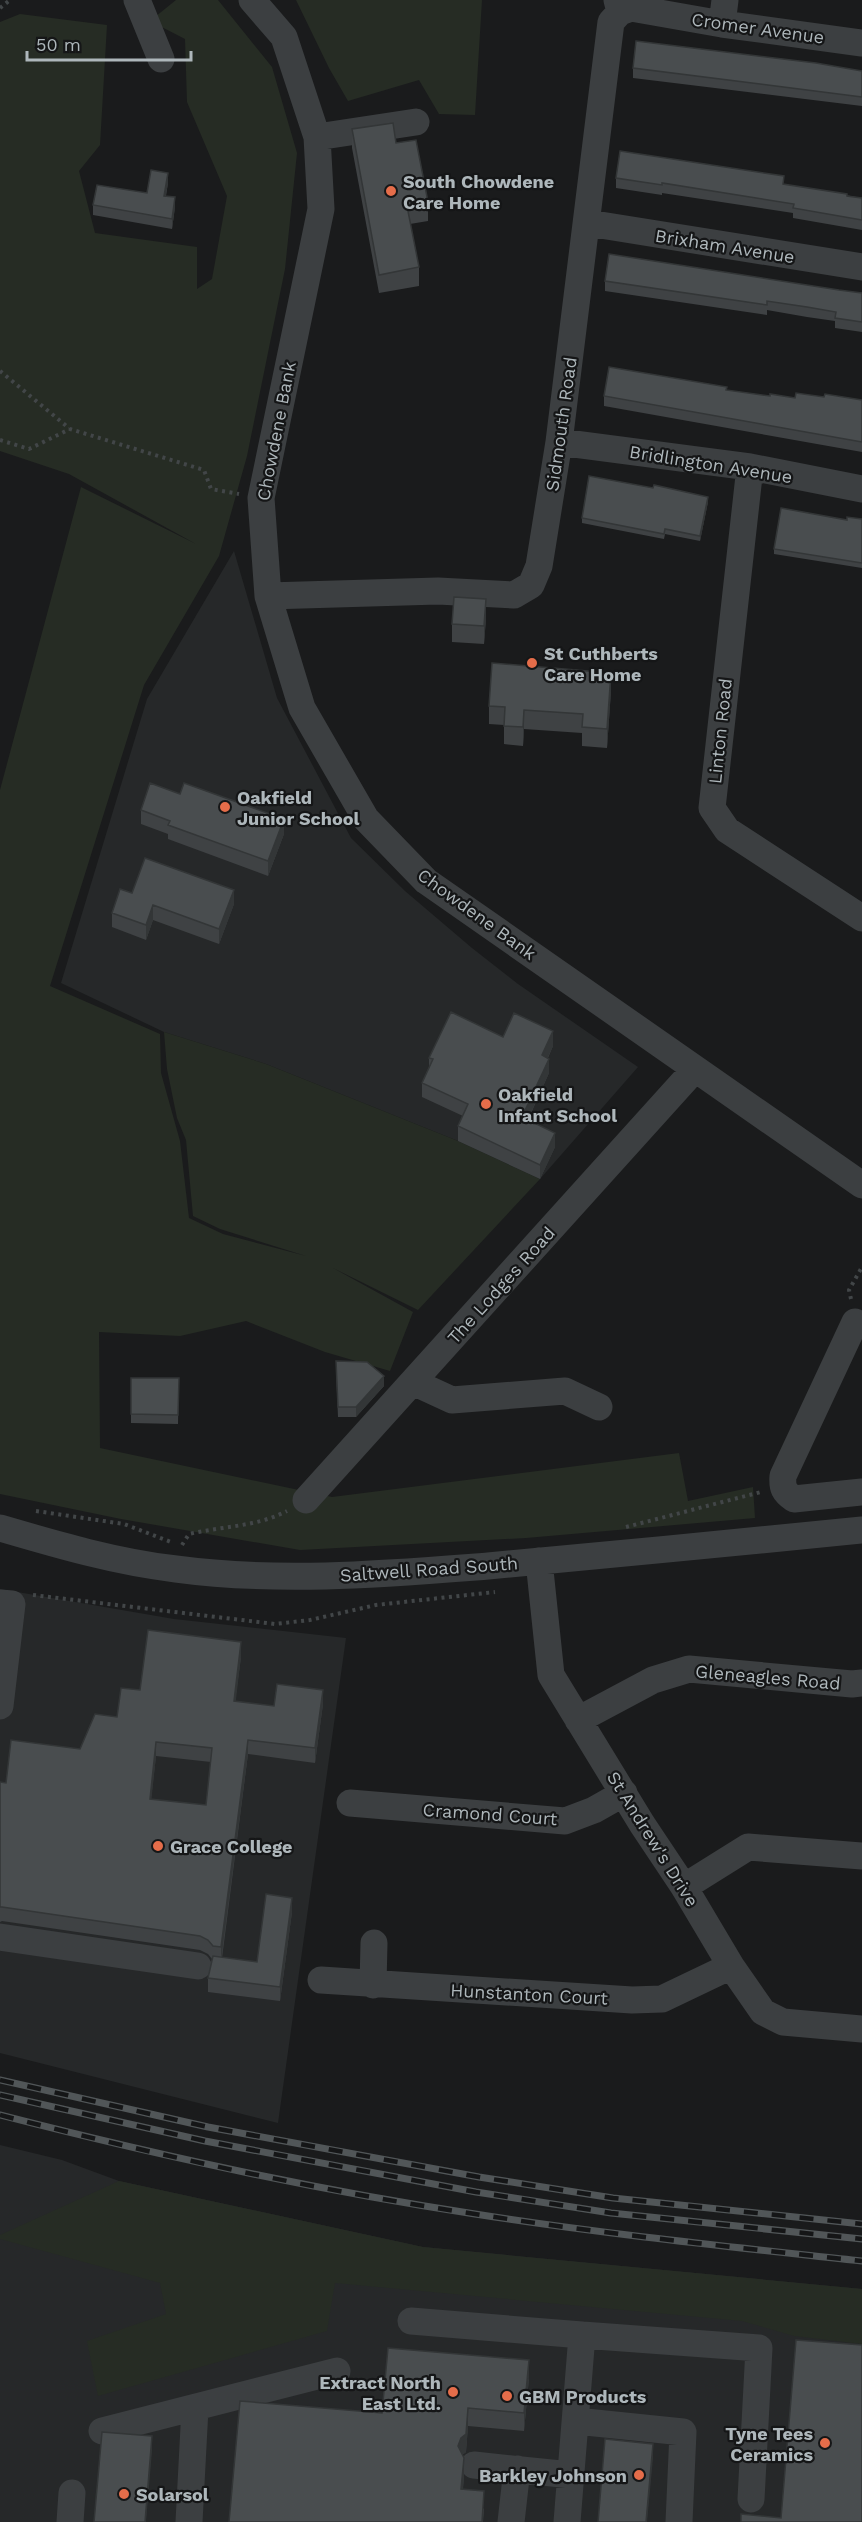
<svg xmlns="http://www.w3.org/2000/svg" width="862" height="2522" font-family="'Work Sans',sans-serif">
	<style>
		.built { fill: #262829 }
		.green { fill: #262c24 }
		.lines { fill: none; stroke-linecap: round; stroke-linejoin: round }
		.path { stroke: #424648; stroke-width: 4; stroke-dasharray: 3 4.5; stroke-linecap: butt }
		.minor { stroke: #3c3f41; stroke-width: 27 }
		.rail-casing { stroke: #515658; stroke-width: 7 }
		.rail { stroke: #151617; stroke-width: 4.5; stroke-dasharray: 14; stroke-linecap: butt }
		.wall { fill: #3f4244; fill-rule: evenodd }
		.shaded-wall { fill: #333637 }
		.building { fill: #494d4f; stroke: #333637; stroke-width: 1.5; fill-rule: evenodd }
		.poi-dot { fill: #e56d4a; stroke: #151617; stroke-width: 2 }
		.labels { text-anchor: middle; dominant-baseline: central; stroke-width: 4.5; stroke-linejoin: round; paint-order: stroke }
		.street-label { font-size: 18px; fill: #aeb7bb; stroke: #151617 }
		.poi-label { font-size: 18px; font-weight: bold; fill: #aeb7bb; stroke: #151617; text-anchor: start }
	</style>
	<rect width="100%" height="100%" fill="#1a1b1c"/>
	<path class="built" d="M 234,551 L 277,698 L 351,838 L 405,891 L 472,948 L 518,984 L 638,1067 L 540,1179 L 458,1141 L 266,1064 L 164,1032 L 61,983 L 147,699 Z
		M 0,1589 L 174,1619 L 346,1638 L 278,2123 L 0,2053 Z
		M 0,2145 L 62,2160 L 119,2181 L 423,2247 L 862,2289 L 862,2522 L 0,2522 Z"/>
	<path class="green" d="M 176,0 L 218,0 L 272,67 L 297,153 L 285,269 L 247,456 L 219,556 L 144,685 L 50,986 L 160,1034 L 161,1073 L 180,1141 L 189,1218 L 223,1234 L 306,1256 L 220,1229 L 193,1216 L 186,1140 L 177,1118 L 167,1069 L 164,1032 L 266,1064 L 458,1141 L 540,1179 L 418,1310 L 333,1268 L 413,1312 L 390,1371 L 325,1352 L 246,1321 L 180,1336 L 99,1332 L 100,1448 L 332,1497 L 679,1453 L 688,1501 L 753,1487 L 755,1518 L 526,1538 L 300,1550 L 121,1519 L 0,1494 L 0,790 L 81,487 L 196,544 L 69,474 L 0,451 L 0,22 L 20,14 L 107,25 L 100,145 L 79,171 L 95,233 L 197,247 L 197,289 L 212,279 L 227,196 L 187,102 L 185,39 L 150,21 Z
		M 296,0 L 482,0 L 475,115 L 439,114 L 419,80 L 348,101 L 329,68 Z
		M 119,2181 L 423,2247 L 862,2289 L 862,2344 L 794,2336 L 742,2321 L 335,2283 L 327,2331 L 98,2396 L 87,2341 L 166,2314 L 160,2283 L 0,2239 L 0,2235 Z"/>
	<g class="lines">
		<path class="path" d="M 0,8 L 10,0
			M 0,371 L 70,429 L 204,470 L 211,489 L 239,494
			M 0,440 L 29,449 L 70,429
			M 851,1299 L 849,1290 L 862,1267
			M 36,1511 L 124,1524 L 171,1542
			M 626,1527 L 761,1492
			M 182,1545 L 189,1534 C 223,1526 256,1527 287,1511
			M 33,1595 L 275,1624 L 310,1620 L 376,1605 L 495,1592"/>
		<path class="minor" d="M 137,0 L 161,59
			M 252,0 L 284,37 L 317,137 L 321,209 L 261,498 L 268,596 L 302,708 L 366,819 L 426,881 L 862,1185
			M 620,12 L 631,8 L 722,24 L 862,43
			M 722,24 L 725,0
			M 317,137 L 416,122
			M 588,223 L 862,267
			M 559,442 L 750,467 L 862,489
			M 750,467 L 712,808 L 727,830 L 862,918
			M 268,596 L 438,591 L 514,595 L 531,585 L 539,566 L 559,442 L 611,22 L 620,12 L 617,0
			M 855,1322 L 783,1476 C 782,1488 784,1492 794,1499 L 862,1492
			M 413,1382 L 452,1400 L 565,1391 L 599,1407
			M 306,1500 L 695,1069
			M 0,1528 C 58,1545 116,1562 176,1569 C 279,1583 384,1574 488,1566 C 613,1555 737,1542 862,1530
			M 539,1561 L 551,1675 L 642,1824 L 684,1887 L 731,1966 L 763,2012 L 783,2022 L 862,2029
			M 0,1603 L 12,1604 L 0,1706
			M 578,1720 L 653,1680 L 689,1669 L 852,1684 L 862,1683
			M 350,1803 L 565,1821 L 594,1810 L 624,1793
			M 684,1887 L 748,1847 L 862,1856
			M 0,1937 L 198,1966
			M 321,1980 L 632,2000 L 662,1999 L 731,1966
			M 373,1985 L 374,1943
			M 411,2321 L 582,2335
			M 576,2421 L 683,2432 L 679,2522
			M 102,2431 L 337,2371
			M 474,2465 L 571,2475
			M 70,2522 L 72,2493
			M 189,2522 L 195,2408
			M 511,2522 L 517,2469
			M 567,2522 L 582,2335 L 759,2348 L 751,2499"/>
		<defs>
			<path id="rail" d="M 0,2080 L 208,2127 L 479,2177 L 613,2198 L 862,2224
				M 0,2095 L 205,2141 L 476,2192 L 611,2213 L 862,2239
				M 0,2115 C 156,2155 315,2190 475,2214 C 603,2234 733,2247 862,2261"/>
		</defs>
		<use href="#rail" class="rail-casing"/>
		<use href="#rail" class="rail"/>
	</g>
	<path class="wall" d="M 633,68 L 862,71 L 862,106 L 633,78 Z
		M 352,129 L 396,143 L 428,202 L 428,221 L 410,224 L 419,267 L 419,286 L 379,293 L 352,148 Z
		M 616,178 L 784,184 L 862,198 L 862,230 L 793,218 L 793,213 L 662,193 L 662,195 L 616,188 Z
		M 168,183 L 166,196 L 175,207 L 172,229 L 93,215 L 93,205 L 147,193 Z
		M 605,281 L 839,290 L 862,293 L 862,332 L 835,328 L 835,321 L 807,317 L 767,310 L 767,315 L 605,291 Z
		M 727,390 L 770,396 L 795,398 L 824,397 L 862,400 L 862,452 L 604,406 L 604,396 Z
		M 708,502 L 700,541 L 665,534 L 664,539 L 582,523 L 582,518 Z
		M 862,519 L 862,568 L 774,554 L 774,549 L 847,520 Z
		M 486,618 L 484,644 L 452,642 L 452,624 Z
		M 611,691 L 607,748 L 582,746 L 582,733 L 524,729 L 523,746 L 504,744 L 504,725 L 489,724 L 489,706 Z
		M 141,810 L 284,834 L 268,876 L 168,839 L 168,834 L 141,824 Z
		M 132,893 L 234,904 L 219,944 L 153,920 L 146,940 L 112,927 L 112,913 Z
		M 503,1037 L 553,1046 L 548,1058 L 549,1073 L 528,1120 L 555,1147 L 540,1179 L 458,1141 L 458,1126 L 463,1116 L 422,1097 L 422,1083 L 429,1067 L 429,1058 Z
		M 336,1371 L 384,1386 L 356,1417 L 338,1417 Z
		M 131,1378 L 179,1378 L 178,1424 L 131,1423 Z
		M 241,1657 L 235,1701 L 274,1706 L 323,1704 L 315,1763 L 248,1754 L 222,1958 L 257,1962 L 292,1912 L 280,2001 L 208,1992 L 208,1978 L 212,1959 L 208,1954 L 200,1950 L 2,1921 L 0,1922 L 0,1782 L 6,1783 L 80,1749 L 117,1717 L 140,1690 ZM 156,1756 L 211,1762 L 206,1805 L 151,1799 Z
		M 529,2378 L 524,2431 L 468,2426 L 466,2452 L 462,2455 L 464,2476 L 463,2489 L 484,2509 L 483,2522 L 229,2522 Z"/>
	<path class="shaded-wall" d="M 168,173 L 168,183 L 164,205 L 164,196 Z
		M 175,197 L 175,207 L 172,229 L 172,219 Z
		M 708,497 L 708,502 L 700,541 L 700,536 Z
		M 486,599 L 486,618 L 484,644 L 484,626 Z
		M 611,673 L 611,691 L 607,748 L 607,729 Z
		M 524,710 L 524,729 L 523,746 L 523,727 Z
		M 284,819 L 284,834 L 268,876 L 268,861 Z
		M 234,890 L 234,904 L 219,944 L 219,929 Z
		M 153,905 L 153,920 L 146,940 L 146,925 Z
		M 553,1031 L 553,1046 L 542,1070 L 542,1055 Z
		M 549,1059 L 549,1073 L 522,1132 L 522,1117 Z
		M 555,1133 L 555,1147 L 540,1179 L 540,1165 Z
		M 384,1376 L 384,1386 L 356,1417 L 356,1407 Z
		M 241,1642 L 241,1657 L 234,1716 L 234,1701 Z
		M 323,1690 L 323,1704 L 315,1763 L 315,1748 Z
		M 248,1740 L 248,1754 L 221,1961 L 221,1947 Z
		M 156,1742 L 156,1756 L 150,1813 L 150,1799 Z
		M 292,1898 L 292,1912 L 280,2001 L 280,1987 Z
		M 529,2360 L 529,2378 L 524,2431 L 524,2413 Z
		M 468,2408 L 468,2426 L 466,2452 L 461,2456 L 458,2446 Z
		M 152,2436 L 152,2451 L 146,2522 L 145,2522 Z
		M 653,2444 L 653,2458 L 647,2522 L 646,2522 Z
		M 464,2458 L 464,2476 L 461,2507 L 461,2489 Z"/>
	<path class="building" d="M 636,41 L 816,63 L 862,71 L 862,97 L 633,68 Z
		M 393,123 L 396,143 L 416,140 L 428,202 L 407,206 L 419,267 L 379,275 L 352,129 Z
		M 620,151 L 784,176 L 783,184 L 847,194 L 847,196 L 862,198 L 862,220 L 793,208 L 794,204 L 662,183 L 662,185 L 616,178 Z
		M 151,170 L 168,173 L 164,196 L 175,197 L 172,219 L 93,205 L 97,185 L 147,193 Z
		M 609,254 L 839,290 L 862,293 L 862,322 L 835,318 L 836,312 L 807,307 L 767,301 L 767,305 L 605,281 Z
		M 609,367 L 727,387 L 726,390 L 770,396 L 770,394 L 795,398 L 796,393 L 824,397 L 825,394 L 862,400 L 862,442 L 604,396 Z
		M 589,476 L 653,488 L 654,485 L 708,497 L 700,536 L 665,529 L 664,534 L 582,518 Z
		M 781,508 L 847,520 L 847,517 L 862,519 L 862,563 L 774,549 Z
		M 454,597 L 486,599 L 484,626 L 452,624 Z
		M 492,663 L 611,673 L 607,729 L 582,727 L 583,714 L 524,710 L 523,727 L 504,726 L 505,707 L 489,706 Z
		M 150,783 L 180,794 L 184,783 L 284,819 L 268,861 L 168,825 L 170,821 L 141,810 Z
		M 145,858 L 234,890 L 219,929 L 153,905 L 146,925 L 112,913 L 120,889 L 132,893 Z
		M 451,1012 L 503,1037 L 514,1013 L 553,1031 L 542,1055 L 549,1059 L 522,1117 L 555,1133 L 540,1165 L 458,1126 L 468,1104 L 422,1083 L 433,1059 L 429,1058 Z
		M 336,1361 L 367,1362 L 384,1376 L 356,1407 L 338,1407 Z
		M 131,1378 L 179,1378 L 178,1415 L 131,1414 Z
		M 148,1630 L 241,1642 L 234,1701 L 274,1706 L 277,1684 L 323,1690 L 315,1748 L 248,1740 L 221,1947 L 213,1946 L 208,1940 L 200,1936 L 2,1907 L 0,1907 L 0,1782 L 6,1783 L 11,1740 L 80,1749 L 95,1714 L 117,1717 L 121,1688 L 140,1690 ZM 156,1742 L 212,1748 L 206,1805 L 150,1799 Z
		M 266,1894 L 292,1898 L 280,1987 L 208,1978 L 213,1956 L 257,1962 Z
		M 796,2340 L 862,2345 L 862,2522 L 741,2522 L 741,2514 L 781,2518 Z
		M 388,2348 L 529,2360 L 524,2413 L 468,2408 L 466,2434 L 461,2438 L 458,2446 L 464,2458 L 461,2489 L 484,2491 L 482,2522 L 229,2522 L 240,2401 L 382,2413 Z
		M 102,2432 L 152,2436 L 145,2522 L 94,2522 Z
		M 605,2439 L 653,2444 L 646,2522 L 598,2522 Z"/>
	<g class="poi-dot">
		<circle cx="391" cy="191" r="6"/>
		<circle cx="532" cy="663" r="6"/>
		<circle cx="225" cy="807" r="6"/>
		<circle cx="486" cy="1104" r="6"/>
		<circle cx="158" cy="1846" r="6"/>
		<circle cx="453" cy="2392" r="6"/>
		<circle cx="507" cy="2396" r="6"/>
		<circle cx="825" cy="2443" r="6"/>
		<circle cx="639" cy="2475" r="6"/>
		<circle cx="124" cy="2494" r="6"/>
	</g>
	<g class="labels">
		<g class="street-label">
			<text transform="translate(758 28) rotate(8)">Cromer Avenue</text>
			<text transform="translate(725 246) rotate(9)">Brixham Avenue</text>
			<text transform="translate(561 424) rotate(-82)">Sidmouth Road</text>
			<text transform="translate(276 431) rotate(-79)">Chowdene Bank</text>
			<text transform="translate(711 464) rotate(9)">Bridlington Avenue</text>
			<text transform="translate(720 731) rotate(-84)">Linton Road</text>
			<text transform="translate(477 914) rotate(36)">Chowdene Bank</text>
			<text transform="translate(501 1285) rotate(-48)">The Lodges Road</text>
			<text transform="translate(429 1569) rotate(-4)">Saltwell Road South</text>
			<text transform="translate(768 1677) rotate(5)">Gleneagles Road</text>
			<text transform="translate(490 1814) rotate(4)">Cramond Court</text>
			<text transform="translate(653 1839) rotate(58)">St Andrew's Drive</text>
			<text transform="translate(529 1994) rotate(3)">Hunstanton Court</text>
		</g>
		<g class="poi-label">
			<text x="403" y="181">South Chowdene<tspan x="403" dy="21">Care Home</tspan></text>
			<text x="544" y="653">St Cuthberts<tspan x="544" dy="21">Care Home</tspan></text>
			<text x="237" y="797">Oakfield<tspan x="237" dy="21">Junior School</tspan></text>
			<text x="498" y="1094">Oakfield<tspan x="498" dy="21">Infant School</tspan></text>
			<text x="170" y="1846">Grace College</text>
			<text x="441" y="2382" text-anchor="end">Extract North<tspan x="441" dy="21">East Ltd.</tspan></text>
			<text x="519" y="2396">GBM Products</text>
			<text x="813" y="2433" text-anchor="end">Tyne Tees<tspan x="813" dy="21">Ceramics</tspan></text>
			<text x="627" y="2475" text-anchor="end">Barkley Johnson</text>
			<text x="136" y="2494">Solarsol</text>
		</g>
	</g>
	<path d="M27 51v9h164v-9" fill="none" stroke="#aeb7bb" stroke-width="3"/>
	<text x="36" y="51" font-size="18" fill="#aeb7bb" stroke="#151617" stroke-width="4.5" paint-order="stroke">50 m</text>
</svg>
